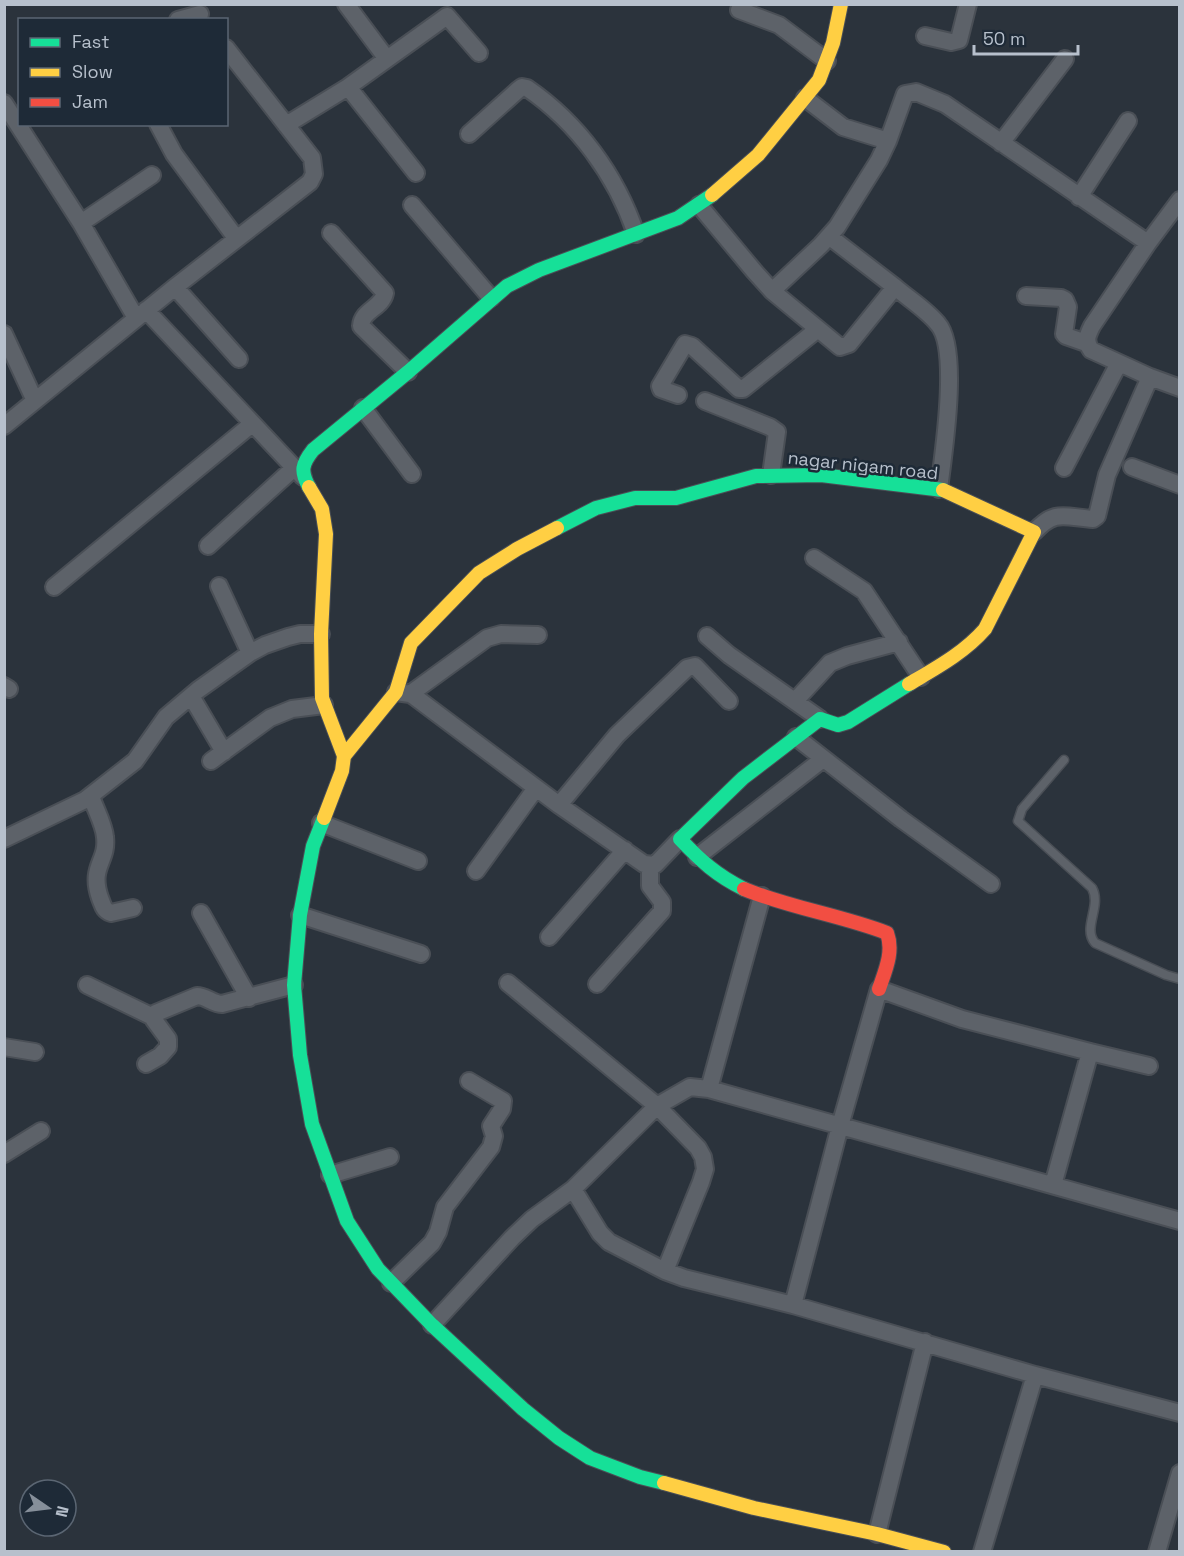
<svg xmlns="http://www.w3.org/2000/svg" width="1184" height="1556" font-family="'Space Grotesk',sans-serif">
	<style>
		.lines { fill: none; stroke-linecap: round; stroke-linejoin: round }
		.lane-casing { stroke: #4a4f56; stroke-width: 11 }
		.street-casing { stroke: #4a4f56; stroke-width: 20 }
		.fast-casing { stroke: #4a4f56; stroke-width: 16 }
		.slow-casing { stroke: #4a4f56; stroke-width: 16 }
		.jam-casing { stroke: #4a4f56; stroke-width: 16 }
		.lane { stroke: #5d6269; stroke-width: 8 }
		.street { stroke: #5d6269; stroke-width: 16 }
		.fast { stroke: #16e098; stroke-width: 14 }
		.slow { stroke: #ffcf43; stroke-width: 14 }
		.jam { stroke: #f24e42; stroke-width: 14 }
		.labels { text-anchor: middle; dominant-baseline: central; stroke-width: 5; stroke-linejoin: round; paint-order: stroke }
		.street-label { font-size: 18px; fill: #b7c0cc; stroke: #1e2a37 }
	</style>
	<rect width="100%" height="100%" fill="#2b333c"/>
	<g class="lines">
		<defs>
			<path id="lane" d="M 1064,760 L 1022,809 L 1018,821 L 1092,888 C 1102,906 1082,928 1095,943 L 1166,975 L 1180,979"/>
			<path id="street" d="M 346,4 L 387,59
				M 739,10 L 779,25 L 827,61
				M 178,20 L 200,14
				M 925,36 L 951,42 L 959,40 L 968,4
				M 348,87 L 416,173
				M 805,98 L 843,127 L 888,141
				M 4,103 L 81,223 L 136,318
				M 158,124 L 174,154 L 236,238
				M 286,125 L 348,87 L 447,16 L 479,53
				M 469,134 L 518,90 L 522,87 L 527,88 C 578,123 616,175 636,234
				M 1001,143 L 1065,59
				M 1079,197 L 1128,121
				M 412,205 L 491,298
				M 699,205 L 754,271 L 772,291 L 840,347 L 849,344 L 895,287 L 830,237
				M 81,223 L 152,175
				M 331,233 L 385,293 C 382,308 362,310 361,326 L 408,372
				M 1148,243 L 1180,200
				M 175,287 L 239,359
				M 895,287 C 909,299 927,310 938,324 C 960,349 943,456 939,489
				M 772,291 L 821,245 L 837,227 L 879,160 L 888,141 L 905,94 L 916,92 L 945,104 L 1148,243 L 1092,326 C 1087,336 1085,341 1091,350 L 1150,377 L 1180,388
				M 1026,296 L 1061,298 L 1065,300 L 1068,307 L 1064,334 L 1066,336 L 1086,343
				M 146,310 L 303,477
				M 4,334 L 35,401
				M 678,395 L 661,389 L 660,386 L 685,344 L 692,346 L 739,389 L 743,389 L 818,329
				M 705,401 L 770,427 L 777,432 L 771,475
				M 363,408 L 412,474
				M 4,426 L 175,287 L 310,182 L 314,174 L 312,158 L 226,48
				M 1132,467 L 1180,485
				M 1064,468 L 1119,363
				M 1034,532 C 1055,509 1064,517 1093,519 L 1097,516 L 1107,475 L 1150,377
				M 208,546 L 294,468
				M 814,558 L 864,591 L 921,677
				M 219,586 L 250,653
				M 54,587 L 252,424
				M 707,636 L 729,655 L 820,719
				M 4,686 L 9,689
				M 396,692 L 410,694 L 415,697 L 559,805 L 644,864 L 655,865 L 680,839
				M 410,694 L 487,638 L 501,634 L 538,635
				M 191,696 L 224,752
				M 795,701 L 830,663 L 847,656 L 899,642
				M 796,737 L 901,819 L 991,884
				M 211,761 L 270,718 L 292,709 L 324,705
				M 91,796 C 95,809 104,824 105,837 C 108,862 89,866 100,898 C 103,905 103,910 111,913 L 133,908
				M 559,805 L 617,735 L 687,668 L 695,666 L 729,701
				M 321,823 L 418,861
				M 4,839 L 85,800 L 135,761 L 166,717 L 198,690 L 250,653 L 265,645 L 288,637 L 300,634 L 321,634
				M 697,857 L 823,759
				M 476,871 L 536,788
				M 762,896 L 709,1089 L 1180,1221
				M 201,913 L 249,998
				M 300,915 L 421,954
				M 549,937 L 625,850
				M 508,983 L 657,1106 L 698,1148 L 703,1157 L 705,1169 L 701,1182 L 665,1271 L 684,1278 L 793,1305
				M 597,984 L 662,911 L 662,902 L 650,886 L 650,866
				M 87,985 L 153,1017
				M 4,1047 L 35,1052
				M 1090,1052 L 1149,1066
				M 146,1064 L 160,1056 L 168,1047 L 168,1039 L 154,1020 L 153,1017 L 156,1013 L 197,996 C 206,996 213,1004 222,1004 L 294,985
				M 4,1154 L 41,1131
				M 330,1175 L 390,1157
				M 1053,1185 L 1090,1052 L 962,1019 L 879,989 L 840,1126 L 793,1305 L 1035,1375 L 1180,1413
				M 573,1189 L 600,1233 L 609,1242 L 665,1271
				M 391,1283 L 432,1243 L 438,1232 L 445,1207 L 491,1147 L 494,1136 L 491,1126 L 502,1109 L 503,1101 L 469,1081
				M 432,1325 L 512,1238 L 532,1219 L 573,1189 L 657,1106 L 690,1087 L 709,1089
				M 877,1534 L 925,1342
				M 982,1552 L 1035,1375
				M 1157,1552 L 1180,1473"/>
			<path id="fast" d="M 309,487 C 300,471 302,464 313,450 L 408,372 L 507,286 L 539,270 L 678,218 L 712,195
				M 557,528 L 596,508 L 635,498 L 676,498 L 756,476 L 821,475 L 943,490
				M 324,818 L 313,846 L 300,915 L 294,985 L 300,1055 L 312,1124 L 347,1221 L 378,1269 L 432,1325 L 523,1409 L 559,1438 L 590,1458 L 640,1477 L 664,1483
				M 744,889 C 716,875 701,861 680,839 L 743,778 L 820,719 L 838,725 L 848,722 L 909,684"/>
			<path id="slow" d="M 712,195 L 758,155 L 819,80 L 833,43 L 841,4
				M 309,487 L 322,509 L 326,534 L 321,634 L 322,698 L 344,756 L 342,771 L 324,818
				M 909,684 C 936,668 964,653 985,629 L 1034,532 L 943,490
				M 344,756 L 396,692 L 411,643 L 479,573 L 517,549 L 557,528
				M 664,1483 L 754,1508 L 877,1534 L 944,1552"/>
			<path id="jam" d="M 744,889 C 790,908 840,915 887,933 C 894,952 885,971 879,989"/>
		</defs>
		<use href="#lane" class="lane-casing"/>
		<use href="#street" class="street-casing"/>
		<use href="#fast" class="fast-casing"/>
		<use href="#slow" class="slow-casing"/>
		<use href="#jam" class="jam-casing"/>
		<use href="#lane" class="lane"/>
		<use href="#street" class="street"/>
		<use href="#fast" class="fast"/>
		<use href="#slow" class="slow"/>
		<use href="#jam" class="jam"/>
	</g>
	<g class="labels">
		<g class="street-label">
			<text transform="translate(863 465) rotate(6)">nagar nigam road</text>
		</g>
	</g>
	<rect width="1184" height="1556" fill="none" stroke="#b7c0cc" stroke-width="12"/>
	<rect x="18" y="18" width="210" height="108" fill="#1e2a37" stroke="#5b6673" stroke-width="1.5"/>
	<rect x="30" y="38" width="30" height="9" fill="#16e098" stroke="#5b6673" stroke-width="1.5"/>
	<text x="72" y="48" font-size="18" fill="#b7c0cc">Fast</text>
	<rect x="30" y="68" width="30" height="9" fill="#ffcf43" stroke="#5b6673" stroke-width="1.5"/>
	<text x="72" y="78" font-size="18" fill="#b7c0cc">Slow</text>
	<rect x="30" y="98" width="30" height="9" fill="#f24e42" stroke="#5b6673" stroke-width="1.5"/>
	<text x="72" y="108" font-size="18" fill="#b7c0cc">Jam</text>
	<g transform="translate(48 1508) rotate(104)"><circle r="28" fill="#1e2a37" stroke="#5b6673" stroke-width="1.5"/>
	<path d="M0-4.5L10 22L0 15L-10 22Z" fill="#868f9a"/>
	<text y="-9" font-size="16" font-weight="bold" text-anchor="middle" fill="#b7c0cc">N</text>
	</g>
	<path d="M974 45v9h104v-9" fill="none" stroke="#b7c0cc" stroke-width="3"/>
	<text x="983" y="45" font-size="18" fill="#b7c0cc" stroke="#1e2a37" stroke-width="4.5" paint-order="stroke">50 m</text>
</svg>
